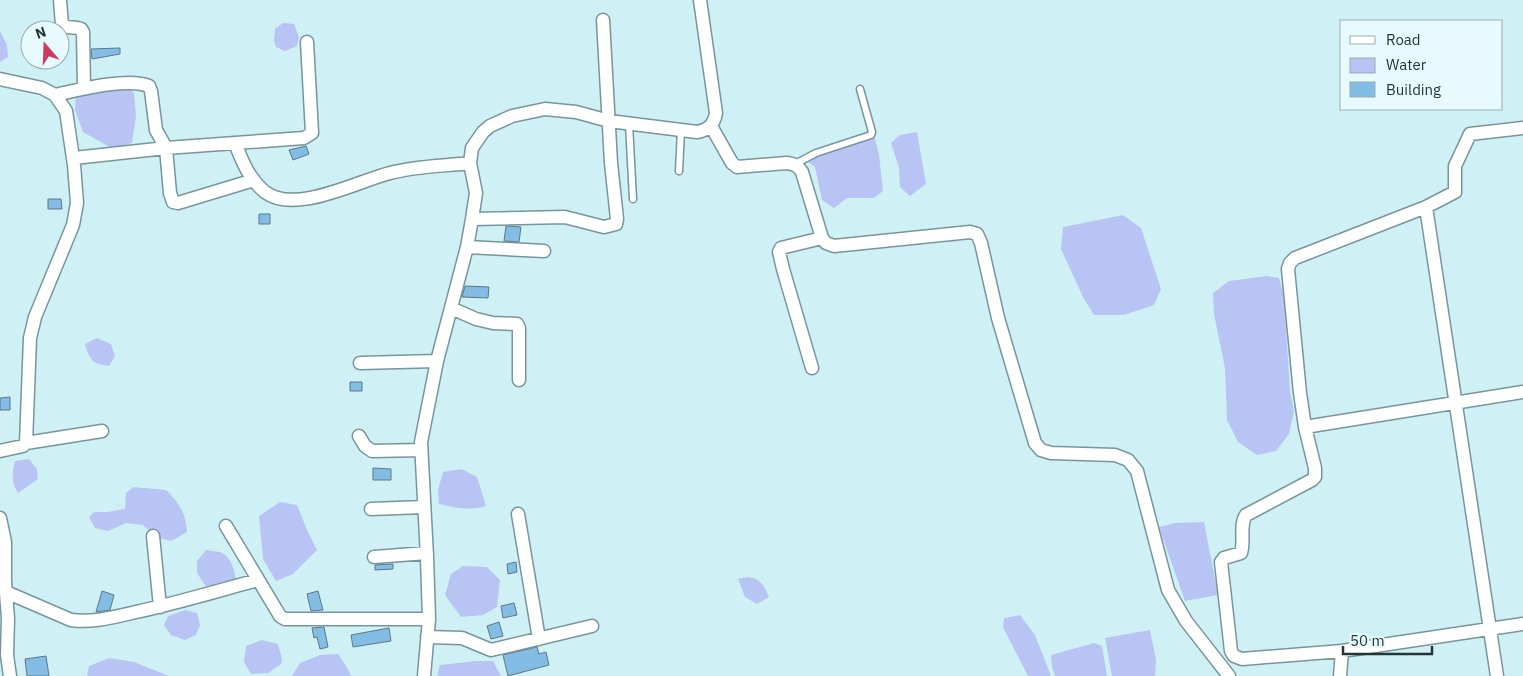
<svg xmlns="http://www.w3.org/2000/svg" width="1523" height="676" font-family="'IBM Plex Sans',sans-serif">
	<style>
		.water { fill: #b8c5f4 }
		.building { fill: #83bde6; stroke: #607685 }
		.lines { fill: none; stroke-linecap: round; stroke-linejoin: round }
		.service-casing { stroke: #76969a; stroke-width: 9 }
		.minor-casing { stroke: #76969a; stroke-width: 15 }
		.service { stroke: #fff; stroke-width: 6 }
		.minor { stroke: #fff; stroke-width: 12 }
	</style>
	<rect width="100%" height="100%" fill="#cff0f5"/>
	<path class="water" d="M 283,23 L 294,24 L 299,37 L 297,46 L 285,51 L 276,47 L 274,40 L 275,29 Z
		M 0,31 L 7,45 L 8,57 L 0,62 Z
		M 122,80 L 134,93 L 136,116 L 132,143 L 113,149 L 83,132 L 75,110 L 76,96 Z
		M 917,132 L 926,184 L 910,196 L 900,187 L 899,168 L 891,143 L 900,135 Z
		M 859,135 L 874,135 L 879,155 L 883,191 L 874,198 L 847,198 L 834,208 L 822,200 L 815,167 L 807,161 L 823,149 Z
		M 1123,215 L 1141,228 L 1161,289 L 1154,305 L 1124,315 L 1094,315 L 1083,297 L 1061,249 L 1063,227 Z
		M 1267,276 L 1279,278 L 1284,297 L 1290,391 L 1294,411 L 1289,434 L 1276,451 L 1257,455 L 1238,442 L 1227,420 L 1225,368 L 1214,314 L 1213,293 L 1229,281 Z
		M 97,338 L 111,344 L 115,356 L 109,366 C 93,364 90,361 85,344 Z
		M 29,459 L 37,469 L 38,479 L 18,493 C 11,483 12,473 15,461 Z
		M 462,469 L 477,477 L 486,506 C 469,511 456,508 439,504 L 438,490 L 443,472 Z
		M 133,487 L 166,490 C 179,502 186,514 187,532 L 171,541 L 156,537 L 143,525 L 126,523 L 108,531 L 95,528 L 89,517 L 94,512 L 108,512 L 125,509 L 126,493 Z
		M 280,502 L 297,505 L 307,530 L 317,550 L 293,574 L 276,581 L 263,559 L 259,516 Z
		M 1204,522 L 1218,595 L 1185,601 L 1159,527 L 1175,523 Z
		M 206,550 C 210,551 218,551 222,553 C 232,558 235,572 236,581 L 207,588 L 197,573 L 197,561 Z
		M 463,566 L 487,567 L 500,580 L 497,607 L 483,615 L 461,617 L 445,595 L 451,574 Z
		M 747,577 C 761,578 764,586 769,597 L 757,604 L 745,597 L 738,579 Z
		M 185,610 L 197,613 L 200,625 L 196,635 L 185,640 L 171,635 L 164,625 L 168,616 Z
		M 1020,615 L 1035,635 L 1051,676 L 1028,676 L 1003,627 L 1004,618 Z
		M 1150,630 L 1156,660 L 1155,676 L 1112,676 L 1105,638 Z
		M 262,640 L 278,644 L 282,659 L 281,664 L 268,673 L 251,674 L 244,662 L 246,646 Z
		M 1094,643 L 1102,646 L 1107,676 L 1055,676 L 1052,666 L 1051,655 Z
		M 338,654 L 348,669 L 351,676 L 292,676 L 300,663 L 320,655 Z
		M 109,658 L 134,662 L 169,676 L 87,676 L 89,666 Z
		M 476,661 L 493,661 L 501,676 L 437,676 L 440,665 Z"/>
	<path class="building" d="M 120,48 L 120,54 L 92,59 L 91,49 Z
		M 306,146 L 309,154 L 293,160 L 289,150 Z
		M 48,199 L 61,199 L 62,209 L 48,209 Z
		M 259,214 L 270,214 L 270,224 L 259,224 Z
		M 506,226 L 521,227 L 519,242 L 504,241 Z
		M 465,286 L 489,287 L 488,298 L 462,297 Z
		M 350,382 L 362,382 L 362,391 L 350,391 Z
		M 10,397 L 10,410 L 0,410 L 0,398 Z
		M 373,468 L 391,469 L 391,480 L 373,480 Z
		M 516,562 L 517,572 L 508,574 L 507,564 Z
		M 393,564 L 393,569 L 375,570 L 375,565 Z
		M 102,591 L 114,595 L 110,610 L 96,612 Z
		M 318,591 L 323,610 L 311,611 L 307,594 Z
		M 514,603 L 517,615 L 503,618 L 501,606 Z
		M 499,622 L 503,636 L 491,639 L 487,626 Z
		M 324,627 L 328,647 L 320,649 L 317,637 L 314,638 L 312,628 Z
		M 389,628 L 391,641 L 353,647 L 351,635 Z
		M 537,647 L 539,654 L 546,652 L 549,665 L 508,676 L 503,655 Z
		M 46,656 L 49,676 L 27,676 L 25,659 Z"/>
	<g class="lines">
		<defs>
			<path id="service" d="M 629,124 L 633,199
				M 795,164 L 816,153 L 871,135 L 872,132 L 860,89
				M 679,171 L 681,130"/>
			<path id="minor" d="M 60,0 L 62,25 C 67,29 75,26 81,29 L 83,32 L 84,88
				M 0,79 L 42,88 L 55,95 L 66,111 L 74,165 L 77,203 L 73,225 L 35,317 L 30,338 L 26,443 L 23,446 L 0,451
				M 55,95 C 78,90 128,77 149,86 L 151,91 L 156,130 L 166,148 L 170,193 L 173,202 L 178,203 L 254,180
				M 711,126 L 732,163 L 737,167 L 787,163 C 795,164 798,166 802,172 L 822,238
				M 235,143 C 242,161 249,179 265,192 C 295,215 358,181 390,173 C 416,166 443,166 470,163
				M 74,158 L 166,148 L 304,138 L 312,133 L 307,42
				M 1426,207 L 1497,676
				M 472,219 L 565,217 L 604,227 L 616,224 L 617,219 L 611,163 L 603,20
				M 467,247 L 544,251
				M 451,308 L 476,319 L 493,323 L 517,324 L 519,328 L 519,380
				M 360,363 L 437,361
				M 812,368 L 783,269 L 779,252 L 781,248 L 822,238 L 826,243 L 834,246 L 970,232 L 977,234 L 981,243 L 998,318 L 1035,443 L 1041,450 L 1051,453 L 1115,455 L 1128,460 L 1137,471 L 1168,590 L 1186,621 L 1229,676
				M 1305,427 L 1523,392
				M 359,436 L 365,446 L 372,451 L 421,450
				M 26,443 L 102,431
				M 371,509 L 424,507
				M 518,514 L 539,639
				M 0,518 L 5,542 L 5,581 L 8,618 L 7,655 L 10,676
				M 226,526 L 280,616 L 285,619 L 429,619
				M 153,536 L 160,607
				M 374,557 L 427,553
				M 6,592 L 71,620 C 93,623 114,617 136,612 C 177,603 217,591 258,580
				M 427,637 L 462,638 L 491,650 L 592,626
				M 1342,651 L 1523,624
				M 424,676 L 429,619 L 427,557 L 421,442 L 437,361 L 467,247 L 472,219 L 476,193 L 470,163 L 472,148 L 483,132 L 490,126 L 512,116 L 545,109 L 576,112 L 609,121 L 697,132 C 708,130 714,125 716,113 L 700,0
				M 1340,676 L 1342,651 L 1242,659 L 1234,656 L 1231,651 L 1221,562 L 1224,558 L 1241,553 C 1245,541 1239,525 1246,515 L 1312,480 L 1315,477 L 1315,468 L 1305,427 L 1300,393 L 1288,269 L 1290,263 L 1295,258 L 1426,207 L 1455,192 L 1455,166 L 1470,134 L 1523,128"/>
		</defs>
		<use href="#service" class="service-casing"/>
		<use href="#minor" class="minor-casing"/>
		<use href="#service" class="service"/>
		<use href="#minor" class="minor"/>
	</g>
	<rect x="1340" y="20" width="162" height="90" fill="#e7fbfe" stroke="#9aabae"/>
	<rect x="1350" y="36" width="25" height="8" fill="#ffffff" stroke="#9aabae"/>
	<text x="1386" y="45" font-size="15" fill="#273436">Road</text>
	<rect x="1350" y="58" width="25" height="15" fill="#b8c5f4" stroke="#9aabae"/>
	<text x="1386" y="70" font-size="15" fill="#273436">Water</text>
	<rect x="1350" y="82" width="25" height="15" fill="#83bde6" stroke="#9aabae"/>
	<text x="1386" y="95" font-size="15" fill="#273436">Building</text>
	<g transform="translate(45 45) rotate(341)"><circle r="24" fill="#e7fbfe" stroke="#9aabae"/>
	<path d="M0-4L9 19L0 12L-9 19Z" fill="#ca3b5e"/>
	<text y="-8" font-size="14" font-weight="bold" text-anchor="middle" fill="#273436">N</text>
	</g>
	<path d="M1343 646v8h89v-8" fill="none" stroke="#273436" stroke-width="2.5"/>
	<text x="1350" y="646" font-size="15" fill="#273436" stroke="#e7fbfe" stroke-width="4" paint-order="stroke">50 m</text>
</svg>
